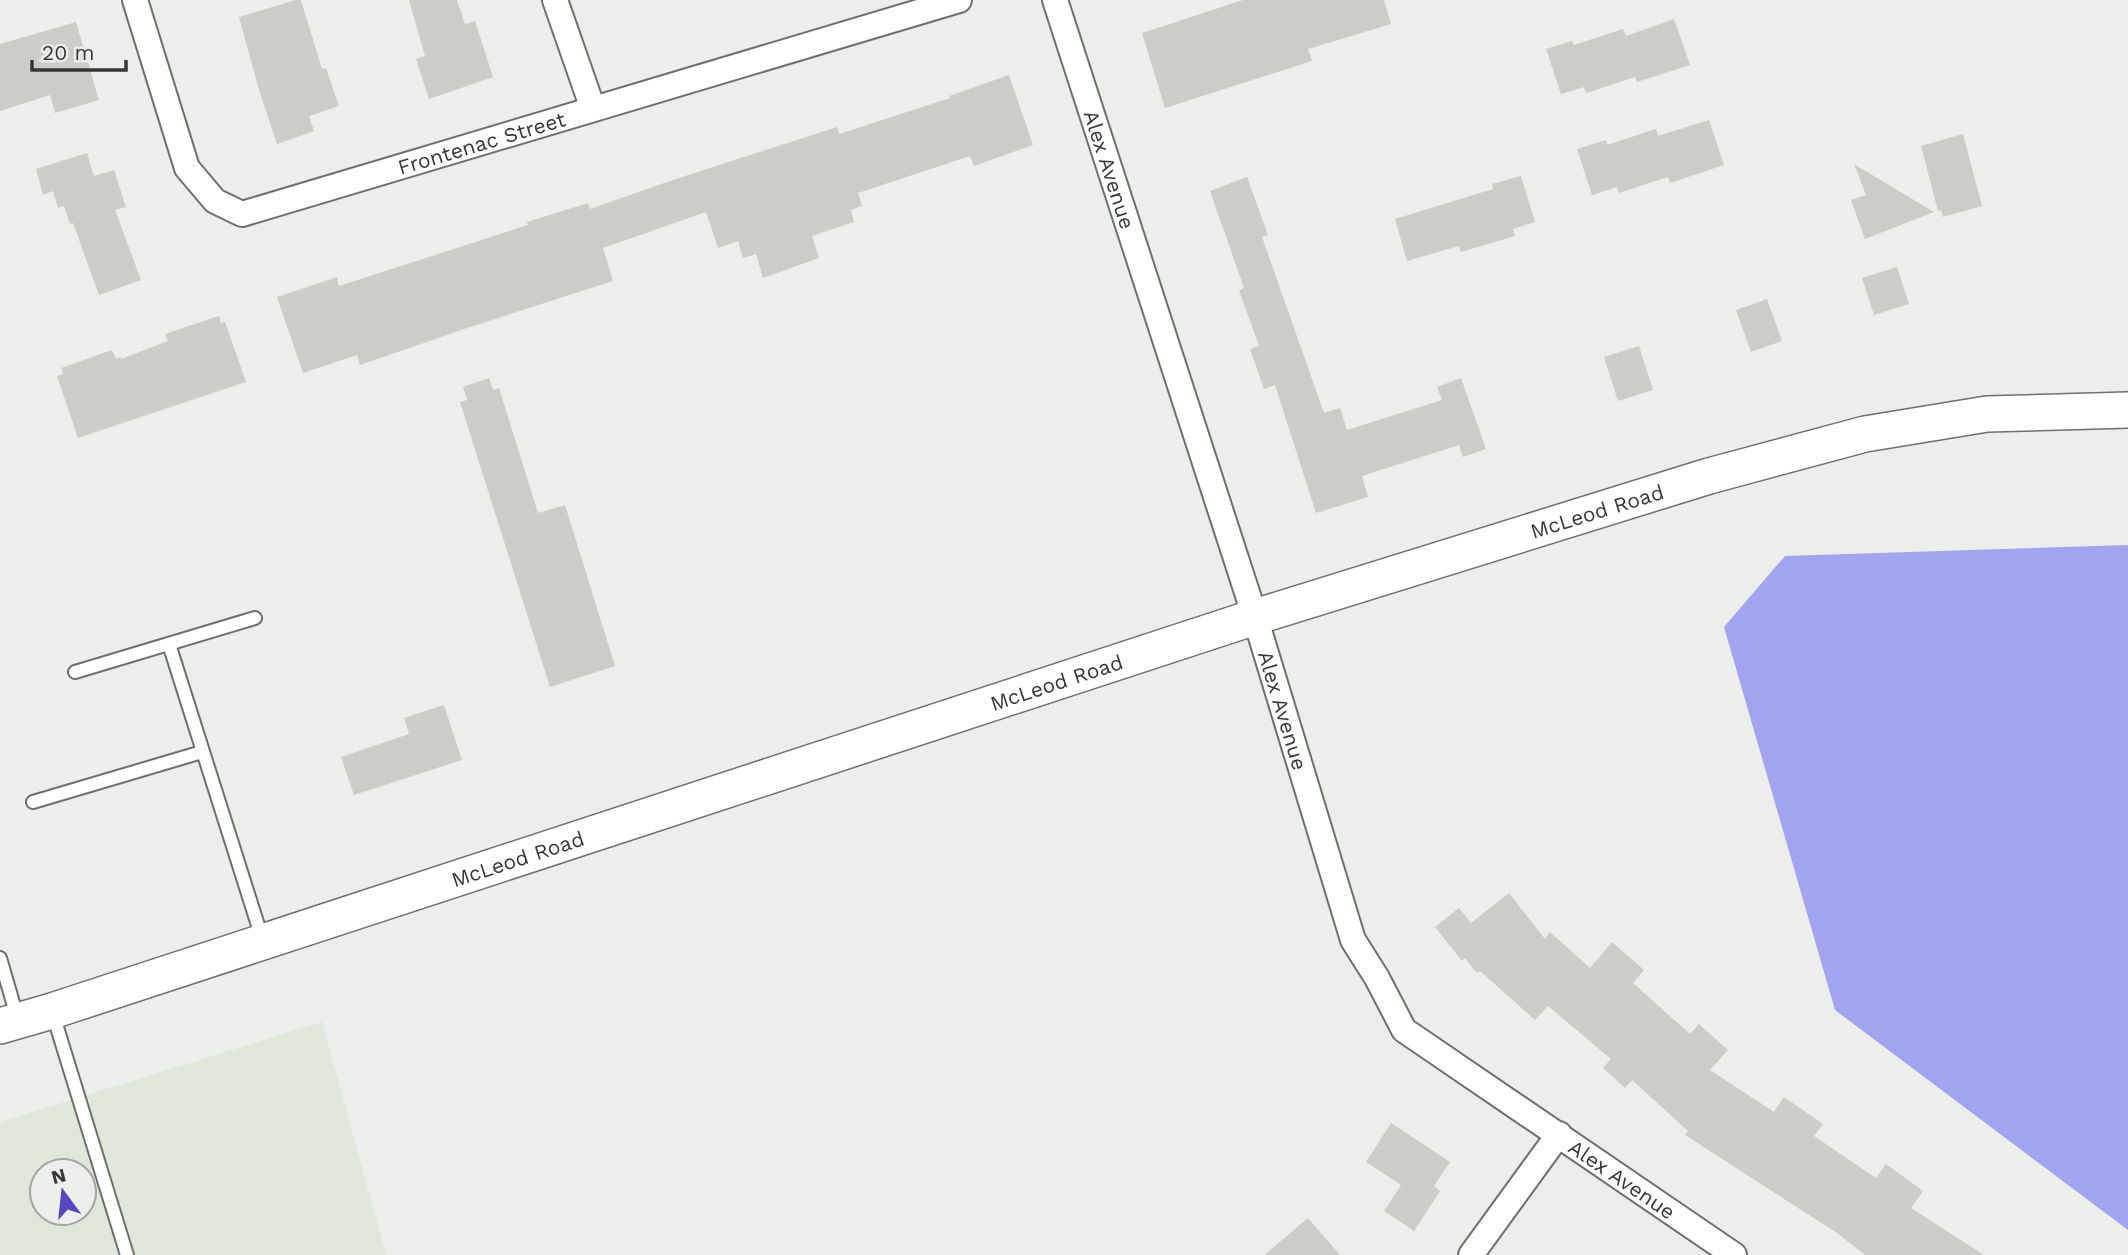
<svg xmlns="http://www.w3.org/2000/svg" width="2128" height="1255" font-family="'Work Sans',sans-serif">
	<style>
		.built { fill: #dfe6da; fill-rule: evenodd }
		.forest { fill: #a3a4f0 }
		.building { fill: #cacdc8 }
		.lines { fill: none; stroke-linecap: round; stroke-linejoin: round }
		.service-casing { stroke: #6d706c; stroke-width: 16 }
		.minor-casing { stroke: #6d706c; stroke-width: 28 }
		.secondary-casing { stroke: #6d706c; stroke-width: 38 }
		.service { stroke: #fff; stroke-width: 12 }
		.minor { stroke: #fff; stroke-width: 24 }
		.secondary { stroke: #fff; stroke-width: 35 }
		.labels { text-anchor: middle; dominant-baseline: central; stroke-width: 5; stroke-linejoin: round; paint-order: stroke }
		.street-label { font-size: 21px; fill: #373836; stroke: #ebeeea }
	</style>
	<rect width="100%" height="100%" fill="#ebeeea"/>
	<path class="built" d="M 322,1022 L 386,1255 L 0,1255 L 0,1122 ZM 42,1171 L 84,1171 L 84,1213 L 42,1213 Z"/>
	<path class="forest" d="M 2128,545 L 2128,1230 L 1835,1010 L 1724,627 L 1785,556 Z"/>
	<path class="building" d="M 296,0 L 301,0 L 322,69 L 326,68 L 339,106 L 309,116 L 314,131 L 277,144 L 259,90 L 239,17 Z
		M 409,0 L 457,0 L 465,24 L 475,21 L 493,77 L 429,99 L 416,59 L 425,56 Z
		M 1243,0 L 1384,0 L 1391,24 L 1308,49 L 1312,61 L 1165,108 L 1142,33 Z
		M 1674,19 L 1690,65 L 1637,82 L 1635,77 L 1586,93 L 1584,87 L 1561,94 L 1546,49 L 1572,41 L 1574,45 L 1623,29 L 1626,36 Z
		M 76,22 L 99,100 L 55,113 L 50,95 L 0,111 L 0,44 Z
		M 1009,75 L 1033,145 L 974,166 L 970,156 L 858,193 L 862,206 L 851,210 L 854,222 L 812,236 L 819,258 L 763,278 L 756,254 L 743,258 L 738,241 L 718,248 L 706,212 L 603,248 L 613,281 L 470,327 L 360,365 L 357,355 L 303,373 L 277,297 L 337,277 L 339,286 L 528,225 L 527,222 L 588,203 L 590,209 L 670,181 L 837,127 L 839,134 L 950,98 L 949,96 Z
		M 1709,120 L 1724,165 L 1670,183 L 1668,177 L 1619,193 L 1617,187 L 1592,195 L 1577,149 L 1606,140 L 1607,145 L 1656,129 L 1658,136 Z
		M 1963,134 L 1982,206 L 1943,217 L 1941,210 L 1938,211 L 1921,146 Z
		M 87,153 L 94,176 L 114,170 L 126,207 L 115,210 L 141,280 L 99,295 L 73,223 L 70,224 L 64,206 L 58,208 L 53,191 L 43,195 L 36,169 Z
		M 1854,164 L 1934,212 L 1865,239 L 1851,200 L 1866,195 Z
		M 1521,176 L 1535,222 L 1513,229 L 1515,236 L 1461,252 L 1459,246 L 1407,261 L 1395,219 L 1493,189 L 1492,184 Z
		M 1247,177 L 1268,235 L 1262,237 L 1324,413 L 1340,408 L 1347,430 L 1442,400 L 1437,387 L 1461,378 L 1486,449 L 1463,457 L 1459,445 L 1362,476 L 1368,497 L 1316,513 L 1275,385 L 1264,389 L 1250,349 L 1259,346 L 1239,290 L 1244,288 L 1210,191 Z
		M 1897,267 L 1909,304 L 1874,315 L 1862,278 Z
		M 1767,299 L 1782,341 L 1751,352 L 1736,310 Z
		M 219,316 L 221,323 L 225,322 L 246,382 L 78,438 L 57,376 L 63,374 L 61,368 L 112,350 L 116,359 L 121,357 L 121,359 L 168,341 L 165,334 Z
		M 1639,346 L 1653,390 L 1618,401 L 1604,357 Z
		M 489,378 L 493,390 L 499,388 L 538,513 L 565,505 L 615,666 L 550,687 L 460,402 L 467,400 L 463,387 Z
		M 444,705 L 462,760 L 354,795 L 341,757 L 409,734 L 404,718 Z
		M 1509,893 L 1545,939 L 1550,932 L 1590,968 L 1612,942 L 1644,970 L 1633,983 L 1690,1034 L 1699,1024 L 1728,1050 L 1710,1070 L 1774,1112 L 1784,1097 L 1823,1124 L 1814,1136 L 1876,1178 L 1886,1164 L 1923,1191 L 1911,1208 L 1984,1255 L 1865,1255 L 1837,1233 L 1685,1135 L 1688,1131 L 1632,1080 L 1625,1088 L 1603,1068 L 1611,1059 L 1548,1006 L 1535,1020 L 1480,971 L 1477,973 L 1465,958 L 1462,961 L 1435,927 L 1459,908 L 1471,923 Z
		M 1391,1123 L 1450,1162 L 1434,1186 L 1440,1191 L 1414,1231 L 1384,1211 L 1401,1185 L 1366,1162 Z
		M 1308,1218 L 1340,1255 L 1264,1255 Z"/>
	<g class="lines">
		<defs>
			<path id="service" d="M 169,644 L 262,938
				M 75,672 L 255,618
				M 33,802 L 202,752
				M 0,958 L 18,1020
				M 52,1011 L 127,1255"/>
			<g id="minor">
				<path id="s1" d="M 135,0 L 187,168 L 215,201 L 242,214 L 959,0"/>
				<path d="M 555,0 L 593,109"/>
				<path id="s2" d="M 1055,0 L 1255,617 L 1353,940 L 1377,978 L 1404,1030 L 1734,1255"/>
				<path d="M 1471,1255 L 1559,1134"/>
			</g>
			<g id="secondary">
				<path id="s3" d="M 0,1026 L 52,1011 L 1255,617 L 1709,476 L 1865,434 L 1987,414 L 2128,410"/>
			</g>
		</defs>
		<use href="#service" class="service-casing"/>
		<use href="#minor" class="minor-casing"/>
		<use href="#secondary" class="secondary-casing"/>
		<use href="#service" class="service"/>
		<use href="#minor" class="minor"/>
		<use href="#secondary" class="secondary"/>
	</g>
	<g class="labels">
		<g class="street-label">
			<text stroke="none"><textPath href="#s1" startOffset="499">Frontenac Street</textPath></text>
			<text stroke="none"><textPath href="#s2" startOffset="178">Alex Avenue</textPath></text>
			<text stroke="none"><textPath href="#s3" startOffset="1678">McLeod Road</textPath></text>
			<text stroke="none"><textPath href="#s3" startOffset="1111">McLeod Road</textPath></text>
			<text stroke="none"><textPath href="#s2" startOffset="746">Alex Avenue</textPath></text>
			<text stroke="none"><textPath href="#s3" startOffset="544">McLeod Road</textPath></text>
			<text stroke="none"><textPath href="#s2" startOffset="1354">Alex Avenue</textPath></text>
		</g>
	</g>
	<g transform="translate(63 1192) rotate(345)"><circle r="33" fill="#ebeeea" stroke="#a3a5a2" stroke-width="2"/>
	<path d="M0-5L12 26L0 18L-12 26Z" fill="#5446be"/>
	<text y="-10" font-size="19" font-weight="bold" text-anchor="middle" fill="#373836">N</text>
	</g>
	<path d="M32 60v10h94v-10" fill="none" stroke="#373836" stroke-width="3.5"/>
	<text x="42" y="60" font-size="21" fill="#373836" stroke="#ebeeea" stroke-width="5" paint-order="stroke">20 m</text>
</svg>
